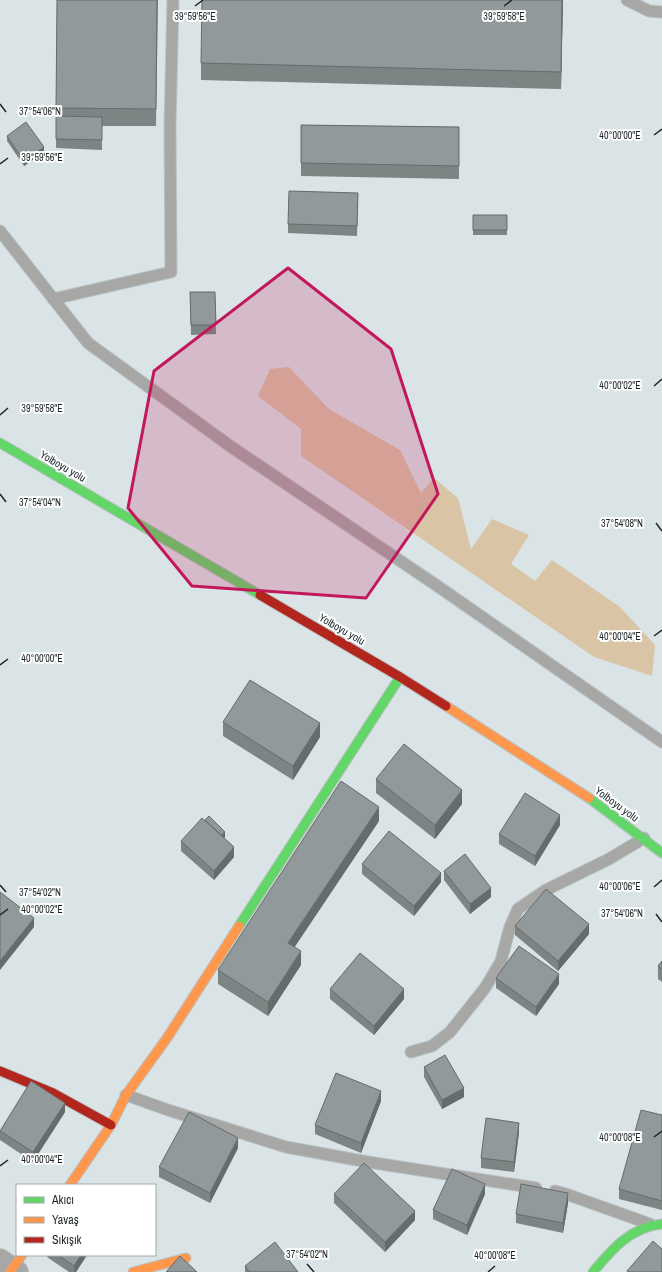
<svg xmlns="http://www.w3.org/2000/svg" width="662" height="1272" font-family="'Archivo Narrow',sans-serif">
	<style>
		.green { fill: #dac4a6 }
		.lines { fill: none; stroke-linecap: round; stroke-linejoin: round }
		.lane-casing { stroke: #b9c1c3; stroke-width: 13 }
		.street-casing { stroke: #b9c1c3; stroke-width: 24 }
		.fast-casing { stroke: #b9c1c3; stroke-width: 11 }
		.slow-casing { stroke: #b9c1c3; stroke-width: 11 }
		.jam-casing { stroke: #b9c1c3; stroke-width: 11 }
		.lane { stroke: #a7a7a5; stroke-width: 11 }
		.street { stroke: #a7a7a5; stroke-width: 22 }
		.fast { stroke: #63d668; stroke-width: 9 }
		.slow { stroke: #ff974d; stroke-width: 9 }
		.jam { stroke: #b3261e; stroke-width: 9 }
		.wall { fill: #7d8484 }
		.shaded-wall { fill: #666b6c }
		.building { fill: #91999a; stroke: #666b6c }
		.marked { fill: #c2185b; fill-opacity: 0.2; stroke: #c2185b; stroke-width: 3; stroke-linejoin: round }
		.ticks { fill: none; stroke: #1d2526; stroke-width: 1.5 }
		.labels { text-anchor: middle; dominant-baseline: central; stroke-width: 4; stroke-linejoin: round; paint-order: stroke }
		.street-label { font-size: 11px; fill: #1d2526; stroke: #fff }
		.ticks-label { font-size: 10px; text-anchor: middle; fill: #1d2526; stroke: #fff; stroke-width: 4; stroke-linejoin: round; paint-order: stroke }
	</style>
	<rect width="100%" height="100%" fill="#dae4e6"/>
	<path class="green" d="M 289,367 L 329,409 L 400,450 L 421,493 L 434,478 L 458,498 L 471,549 L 492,519 L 529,535 L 511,564 L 535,581 L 552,560 L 620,607 L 655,645 L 652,676 L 594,657 L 301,456 L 301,429 L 258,396 L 270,369 Z"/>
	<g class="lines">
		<defs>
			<path id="lane" d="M 627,0 L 649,11 L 662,12
				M 0,231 L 88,343 L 230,446 L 436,585 L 662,742
				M 53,299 L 171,272 L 170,126 L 173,0
				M 411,1052 L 432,1046 L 450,1032 L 485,988 L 501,961 L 510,927 L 518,909 L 546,890 L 609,859 L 644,838
				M 126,1095 L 168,1110 L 286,1147 L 368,1162 L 536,1188
				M 555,1191 L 566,1194 L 650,1224"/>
			<path id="street" d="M 0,1260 L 17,1272"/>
			<path id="fast" d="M 0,443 L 260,595
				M 589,798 L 662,853
				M 239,926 L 400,677
				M 593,1272 C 612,1249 631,1227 662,1224"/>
			<path id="slow" d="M 446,706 L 589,798
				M 70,1185 L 111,1125 L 126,1095 L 167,1038 L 239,926
				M 10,1272 L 22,1255
				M 133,1272 L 186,1258"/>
			<path id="jam" d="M 260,595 L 400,677 L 446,706
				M 0,1071 L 53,1093 L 111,1125"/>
		</defs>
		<use href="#lane" class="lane-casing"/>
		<use href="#street" class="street-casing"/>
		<use href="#fast" class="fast-casing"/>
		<use href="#slow" class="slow-casing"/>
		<use href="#jam" class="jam-casing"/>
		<use href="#lane" class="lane"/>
		<use href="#street" class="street"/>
		<use href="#fast" class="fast"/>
		<use href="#slow" class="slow"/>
		<use href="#jam" class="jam"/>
	</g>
	<path class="wall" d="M 57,0 L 158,0 L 156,126 L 102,126 L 102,150 L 56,148 Z
		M 563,0 L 561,89 L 201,80 L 201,63 Z
		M 301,125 L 459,127 L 459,179 L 301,176 Z
		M 7,136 L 44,152 L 24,166 L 7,141 Z
		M 358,203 L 357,236 L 288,233 L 288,224 Z
		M 473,215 L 507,215 L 507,235 L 473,235 Z
		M 190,292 L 215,292 L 216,334 L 191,335 Z
		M 223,722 L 320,737 L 293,780 L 223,736 Z
		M 376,779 L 462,804 L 435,839 L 376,793 Z
		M 379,821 L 294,947 L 301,965 L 268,1016 L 218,984 L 218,970 Z
		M 560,825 L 535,866 L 499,844 L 499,834 Z
		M 225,837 L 224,838 L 234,857 L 214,880 L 181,851 L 181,841 Z
		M 362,864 L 441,882 L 414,916 L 362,874 Z
		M 444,871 L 491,897 L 470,914 L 444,880 Z
		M 515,926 L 589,934 L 558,971 L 515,935 Z
		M 662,961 L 662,982 L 658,979 L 658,966 Z
		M 496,978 L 559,984 L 536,1016 L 496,988 Z
		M 330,989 L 404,999 L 374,1035 L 330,999 Z
		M 424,1067 L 464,1097 L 442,1109 L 424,1077 Z
		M 381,1101 L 361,1153 L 315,1134 L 315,1125 Z
		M 65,1112 L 33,1162 L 0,1140 L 0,1131 Z
		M 662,1115 L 662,1210 L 619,1199 L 619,1189 Z
		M 519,1132 L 514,1172 L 481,1168 L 481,1158 Z
		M 238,1148 L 210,1203 L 159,1177 L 159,1167 Z
		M 334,1194 L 415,1220 L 385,1252 L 334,1203 Z
		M 485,1194 L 467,1235 L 433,1219 L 433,1210 Z
		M 568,1203 L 563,1233 L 516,1223 L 516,1214 Z
		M 47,1255 L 87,1255 L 76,1272 L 69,1272 L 47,1257 Z
		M 245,1266 L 298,1272 L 245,1272 Z"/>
	<path class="shaded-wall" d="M 562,0 L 563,0 L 561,89 L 561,72 Z
		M 44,147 L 44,152 L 24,166 L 24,161 Z
		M 320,723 L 320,737 L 293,780 L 293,766 Z
		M 462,790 L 462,804 L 435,839 L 435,825 Z
		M 379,807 L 379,821 L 288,957 L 288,943 Z
		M 560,815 L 560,825 L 535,866 L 535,856 Z
		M 225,832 L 225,837 L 218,843 L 218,838 Z
		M 234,847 L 234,857 L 214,880 L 214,871 Z
		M 441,873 L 441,882 L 414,916 L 414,906 Z
		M 491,888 L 491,897 L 470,914 L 470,904 Z
		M 34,918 L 34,927 L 0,970 L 0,961 Z
		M 589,924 L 589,934 L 558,971 L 558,961 Z
		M 301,951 L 301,965 L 268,1016 L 268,1002 Z
		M 559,974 L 559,984 L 536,1016 L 536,1007 Z
		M 404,989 L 404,999 L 374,1035 L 374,1026 Z
		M 464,1088 L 464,1097 L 442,1109 L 442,1100 Z
		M 381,1091 L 381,1101 L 361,1153 L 361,1143 Z
		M 65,1103 L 65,1112 L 33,1162 L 33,1152 Z
		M 519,1123 L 519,1132 L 514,1172 L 514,1162 Z
		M 238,1138 L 238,1148 L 210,1203 L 210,1193 Z
		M 485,1184 L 485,1194 L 467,1235 L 467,1225 Z
		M 568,1193 L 568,1203 L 563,1233 L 563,1223 Z
		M 415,1211 L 415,1220 L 385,1252 L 385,1242 Z
		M 81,1255 L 87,1255 L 76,1272 L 74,1272 L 74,1266 Z"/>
	<path class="building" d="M 57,0 L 157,0 L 156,109 L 56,108 Z
		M 202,0 L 562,0 L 561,72 L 201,63 Z
		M 56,116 L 102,117 L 102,140 L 56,139 Z
		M 26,122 L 44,147 L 24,161 L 7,136 Z
		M 301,125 L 459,127 L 459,166 L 301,163 Z
		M 289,191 L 358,193 L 357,226 L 288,224 Z
		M 473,215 L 507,215 L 507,230 L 473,230 Z
		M 190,292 L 215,292 L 216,325 L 191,325 Z
		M 250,680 L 320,723 L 293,766 L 223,722 Z
		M 404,744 L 462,790 L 435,825 L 376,779 Z
		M 341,781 L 379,807 L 288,943 L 301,951 L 268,1002 L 218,970 Z
		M 525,793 L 560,815 L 535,856 L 499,834 Z
		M 209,816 L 225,832 L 221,835 L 205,820 Z
		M 202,818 L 234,847 L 214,871 L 181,841 Z
		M 389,831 L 441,873 L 414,906 L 362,864 Z
		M 465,854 L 491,888 L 470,904 L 444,871 Z
		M 546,889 L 589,924 L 558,961 L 515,926 Z
		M 0,892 L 34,918 L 0,961 Z
		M 519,946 L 559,974 L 536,1007 L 496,978 Z
		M 360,953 L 404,989 L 374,1026 L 330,989 Z
		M 662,961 L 662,969 L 658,966 Z
		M 445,1055 L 464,1088 L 442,1100 L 424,1067 Z
		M 336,1073 L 381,1091 L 361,1143 L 315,1125 Z
		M 31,1081 L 65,1103 L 33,1152 L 0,1131 Z
		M 641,1110 L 662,1115 L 662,1201 L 619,1189 Z
		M 189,1112 L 238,1138 L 210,1193 L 159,1167 Z
		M 486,1118 L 519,1123 L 514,1162 L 481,1158 Z
		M 364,1163 L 415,1211 L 385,1242 L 334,1194 Z
		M 452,1169 L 485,1184 L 467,1225 L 433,1210 Z
		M 521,1184 L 568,1193 L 563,1223 L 516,1214 Z
		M 653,1241 L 662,1249 L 662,1272 L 628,1272 L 627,1271 Z
		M 275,1242 L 298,1272 L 250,1272 L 245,1266 Z
		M 58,1255 L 81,1255 L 74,1266 Z
		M 180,1256 L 197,1272 L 166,1272 Z"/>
	<path class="marked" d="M 288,268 L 391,349 L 438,494 L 366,598 L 192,586 L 128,508 L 154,371 Z"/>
	<path class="ticks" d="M 195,6 L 203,0M 504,6 L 512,0M 0,104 L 6,112M 654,135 L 662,129M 0,164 L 8,158M 654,386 L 662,379M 0,415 L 8,408M 0,494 L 6,502M 656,523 L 662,531M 654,636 L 662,630M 0,665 L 8,659M 0,885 L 6,892M 654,887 L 662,880M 656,914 L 662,922M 0,915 L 8,909M 654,1137 L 662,1131M 0,1166 L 8,1160M 307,1264 L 314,1272M 488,1272 L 495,1266"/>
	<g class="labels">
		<g class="street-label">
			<text transform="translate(63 466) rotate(30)">Yolboyu yolu</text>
			<text transform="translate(342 629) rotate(30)">Yolboyu yolu</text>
			<text transform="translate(617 804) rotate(36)">Yolboyu yolu</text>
		</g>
	</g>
	<g class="ticks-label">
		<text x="195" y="20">39°59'56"E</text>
		<text x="504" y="20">39°59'58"E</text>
		<text x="40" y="115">37°54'06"N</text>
		<text x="620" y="139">40°00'00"E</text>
		<text x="42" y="161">39°59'56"E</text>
		<text x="620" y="389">40°00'02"E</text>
		<text x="42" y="412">39°59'58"E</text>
		<text x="40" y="506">37°54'04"N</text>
		<text x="622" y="527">37°54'08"N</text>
		<text x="620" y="640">40°00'04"E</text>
		<text x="42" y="662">40°00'00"E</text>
		<text x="620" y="890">40°00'06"E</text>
		<text x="40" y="896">37°54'02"N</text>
		<text x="42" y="913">40°00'02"E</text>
		<text x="622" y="917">37°54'06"N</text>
		<text x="620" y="1141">40°00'08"E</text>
		<text x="42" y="1163">40°00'04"E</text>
		<text x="307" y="1258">37°54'02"N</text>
		<text x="495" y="1259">40°00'08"E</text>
	</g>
	<rect x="16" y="1184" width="140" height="72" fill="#ffffff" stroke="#a5a8a8"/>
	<rect x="24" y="1197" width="20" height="6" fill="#63d668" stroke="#a5a8a8"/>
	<text x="52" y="1204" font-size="12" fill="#1d2526">Akıcı</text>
	<rect x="24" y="1217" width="20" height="6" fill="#ff974d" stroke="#a5a8a8"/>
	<text x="52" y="1224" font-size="12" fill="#1d2526">Yavaş</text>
	<rect x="24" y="1237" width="20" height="6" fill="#b3261e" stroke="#a5a8a8"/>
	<text x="52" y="1244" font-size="12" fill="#1d2526">Sıkışık</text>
</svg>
